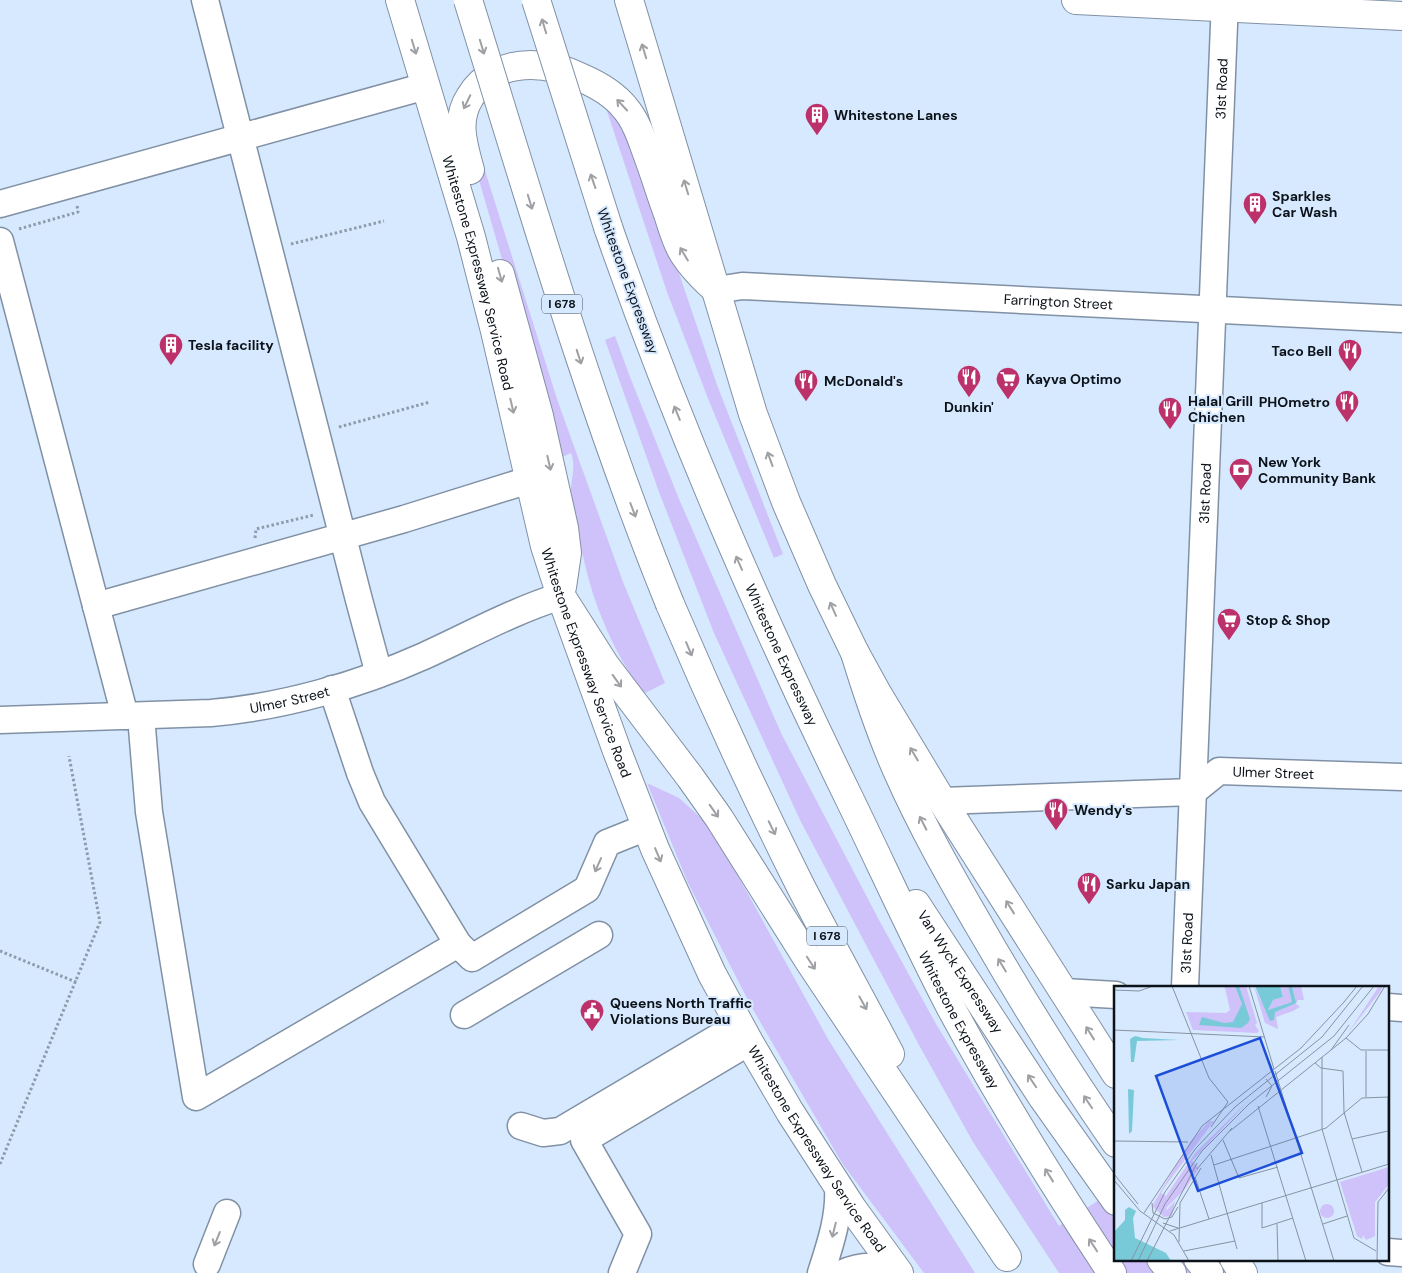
<svg xmlns="http://www.w3.org/2000/svg" width="1402" height="1273" font-family="'DM Sans',sans-serif">
	<style>
		.green { fill: #cfc1f9 }
		.lines { fill: none; stroke-linecap: round; stroke-linejoin: round }
		.minor-casing { stroke: #8191a5; stroke-width: 29 }
		.major-casing { stroke: #8191a5; stroke-width: 30 }
		.highway-casing { stroke: #8191a5; stroke-width: 30 }
		.path { stroke: #8e9bab; stroke-width: 3; stroke-dasharray: 2.5 2.5; stroke-linecap: butt }
		.minor { stroke: #fff; stroke-width: 26 }
		.major { stroke: #fff; stroke-width: 28 }
		.highway { stroke: #fff; stroke-width: 28 }
		.highway-bridge-casing { stroke: #8191a5; stroke-width: 30; stroke-linecap: butt }
		.highway-bridge { stroke: #fff; stroke-width: 28 }
		.oneway { stroke: #9ea0a3 }
		.labels { text-anchor: middle; dominant-baseline: central; stroke-width: 4; stroke-linejoin: round; paint-order: stroke }
		.shield { fill: #d7e9fe; stroke: #49525e; stroke-width: 1 }
		.shield-label { font-size: 12px; font-weight: bold; fill: #0c1219 }
		.street-label { font-size: 14px; fill: #0c1219; stroke: #d7e9fe }
		.poi-label { font-size: 14px; font-weight: bold; fill: #0c1219; stroke: #d7e9fe; text-anchor: start }
		.inset-road { fill: none; stroke: #8693a2; stroke-width: 1 }
		.view { fill: #1d4ed8; fill-opacity: 0.15; stroke: #1d4ed8; stroke-width: 2.5 }
		.inset-edge { fill: none; stroke: #0c1219; stroke-width: 2.5 }
	</style>
	<rect width="100%" height="100%" fill="#d7e9fe"/>
	<path class="green" d="M 602,96 L 636,147 L 717,385 L 783,554 L 774,558 L 709,401 L 667,292 Z
		M 468,117 L 558,402 L 623,582 L 665,683 L 643,694 C 628,671 614,648 604,623 C 587,584 580,542 571,500 C 569,485 577,467 571,453 L 560,458 L 467,139 Z
		M 615,336 L 630,377 L 679,499 L 781,733 L 879,920 L 936,1024 L 1059,1226 L 1116,1189 L 1116,1259 L 1218,1259 L 1227,1273 L 1059,1273 L 973,1142 L 919,1045 L 801,822 L 714,633 L 659,492 L 605,340 Z
		M 647,783 L 679,798 L 711,827 L 828,1039 L 975,1273 L 924,1273 L 842,1163 L 751,1006 L 688,883 Z"/>
	<g class="lines">
		<defs>
			<g id="minor">
				<path d="M 205,0 L 359,600 L 379,674"/>
				<path d="M 0,204 L 426,86"/>
				<path d="M 0,241 L 125,716"/>
				<path id="s1" d="M 717,290 L 742,286 L 1402,319"/>
				<path d="M 96,606 L 404,519 L 529,480"/>
				<path d="M 141,716 L 149,812 L 196,1097 L 458,944 L 372,802 L 360,773 L 332,689"/>
				<path id="s2" d="M 0,720 L 211,713 C 283,707 359,685 424,656 C 470,635 513,611 561,596"/>
				<path id="s3" d="M 942,801 L 1193,792 L 1219,771 L 1402,777"/>
				<path d="M 458,944 L 472,958 L 587,889 L 607,843 L 647,827"/>
				<path id="s4" d="M 1185,987 L 1225,0"/>
				<path d="M 1064,992 L 1116,995"/>
				<path d="M 1388,1007 L 1402,1008"/>
				<path d="M 464,1015 L 599,935"/>
				<path d="M 521,1126 L 543,1133 L 560,1131 L 739,1025"/>
				<path d="M 1388,1252 L 1402,1253"/>
				<path d="M 207,1264 L 227,1213"/>
				<path d="M 622,1273 L 638,1234 L 584,1140 L 749,1042"/>
				<path d="M 821,1273 C 830,1245 840,1216 838,1186"/>
				<path d="M 843,1273 C 862,1264 880,1265 899,1273"/>
			</g>
			<g id="major">
				<path id="s5" d="M 400,0 L 471,237 L 495,331 L 545,546 L 561,596 L 617,751 L 655,849 L 712,974 L 749,1042 L 790,1112 L 852,1208 L 899,1273"/>
				<path d="M 629,0 L 753,414 L 786,502 L 822,585 L 855,653 L 877,693 L 942,801 L 1116,1074"/>
				<path d="M 1076,0 L 1402,16"/>
				<path d="M 470,170 C 463,145 455,120 470,97 C 483,75 506,65 531,65 C 549,65 566,70 582,78 C 598,85 614,94 625,108 C 637,122 642,140 648,156 C 655,175 661,195 668,214 C 672,226 675,238 681,249 C 689,264 701,276 713,287"/>
				<path d="M 500,274 L 539,416 L 564,528 L 567,553 L 562,587"/>
				<path d="M 1234,1259 L 1243,1273"/>
			</g>
			<g id="highway">
				<path id="s6" d="M 608,227 C 676,423 758,612 849,798 C 883,868 915,939 951,1008 C 1000,1099 1055,1187 1112,1273"/>
				<path d="M 561,596 L 605,665 L 690,777 L 719,818 L 811,964 L 1007,1257"/>
				<path d="M 670,604 C 710,698 753,791 799,883 C 828,940 860,997 890,1054"/>
				<path d="M 855,653 C 867,692 880,732 897,770 C 922,827 953,881 984,934 C 1025,1005 1069,1075 1116,1143"/>
				<path id="s7" d="M 916,904 L 1043,1098 L 1116,1201"/>
				<path d="M 1161,1259 L 1172,1273"/>
				<path d="M 1198,1259 L 1209,1273"/>
			</g>
		</defs>
		<use href="#minor" class="minor-casing"/>
		<use href="#major" class="major-casing"/>
		<use href="#highway" class="highway-casing"/>
		<path class="path" d="M 19,229 L 78,212 L 77,205
			M 291,244 L 384,221
			M 339,427 L 430,402
			M 255,538 L 256,529 L 314,515
			M 0,951 L 76,982
			M 0,1164 L 100,922 L 69,756"/>
		<use href="#minor" class="minor"/>
		<use href="#major" class="major"/>
		<use href="#highway" class="highway"/>
		<defs>
			<path id="highway-bridge" d="M 468,0 C 531,203 590,407 670,604
				M 536,0 L 608,227"/>
		</defs>
		<use href="#highway-bridge" class="highway-bridge-casing"/>
		<use href="#highway-bridge" class="highway-bridge"/>
	</g>
	<defs><path id="oneway-shaft" d="M-6 0H5M1.5-3L5.5 0L1.5 3" fill="none" stroke-width="1.6" stroke-linecap="round" stroke-linejoin="round" transform="scale(1.25)"/></defs>
	<g class="oneway">
		<use href="#oneway-shaft" transform="translate(544 26) rotate(-107)"/>
		<use href="#oneway-shaft" transform="translate(414 47) rotate(73)"/>
		<use href="#oneway-shaft" transform="translate(482 47) rotate(73)"/>
		<use href="#oneway-shaft" transform="translate(644 51) rotate(-107)"/>
		<use href="#oneway-shaft" transform="translate(467 102) rotate(116)"/>
		<use href="#oneway-shaft" transform="translate(622 105) rotate(-133)"/>
		<use href="#oneway-shaft" transform="translate(593 181) rotate(-109)"/>
		<use href="#oneway-shaft" transform="translate(686 187) rotate(-107)"/>
		<use href="#oneway-shaft" transform="translate(530 202) rotate(73)"/>
		<use href="#oneway-shaft" transform="translate(684 254) rotate(-121)"/>
		<use href="#oneway-shaft" transform="translate(500 275) rotate(74)"/>
		<use href="#oneway-shaft" transform="translate(579 357) rotate(72)"/>
		<use href="#oneway-shaft" transform="translate(512 406) rotate(77)"/>
		<use href="#oneway-shaft" transform="translate(677 413) rotate(-112)"/>
		<use href="#oneway-shaft" transform="translate(770 459) rotate(-110)"/>
		<use href="#oneway-shaft" transform="translate(549 463) rotate(77)"/>
		<use href="#oneway-shaft" transform="translate(633 510) rotate(69)"/>
		<use href="#oneway-shaft" transform="translate(739 563) rotate(-114)"/>
		<use href="#oneway-shaft" transform="translate(833 609) rotate(-114)"/>
		<use href="#oneway-shaft" transform="translate(689 649) rotate(67)"/>
		<use href="#oneway-shaft" transform="translate(617 681) rotate(54)"/>
		<use href="#oneway-shaft" transform="translate(914 754) rotate(-121)"/>
		<use href="#oneway-shaft" transform="translate(714 811) rotate(55)"/>
		<use href="#oneway-shaft" transform="translate(923 823) rotate(-117)"/>
		<use href="#oneway-shaft" transform="translate(772 828) rotate(64)"/>
		<use href="#oneway-shaft" transform="translate(658 855) rotate(67)"/>
		<use href="#oneway-shaft" transform="translate(598 865) rotate(114)"/>
		<use href="#oneway-shaft" transform="translate(1010 907) rotate(-122)"/>
		<use href="#oneway-shaft" transform="translate(811 963) rotate(57)"/>
		<use href="#oneway-shaft" transform="translate(1002 965) rotate(-121)"/>
		<use href="#oneway-shaft" transform="translate(863 1003) rotate(61)"/>
		<use href="#oneway-shaft" transform="translate(1090 1033) rotate(-122)"/>
		<use href="#oneway-shaft" transform="translate(1032 1081) rotate(-124)"/>
		<use href="#oneway-shaft" transform="translate(1088 1102) rotate(-124)"/>
		<use href="#oneway-shaft" transform="translate(1049 1175) rotate(-122)"/>
		<use href="#oneway-shaft" transform="translate(834 1230) rotate(104)"/>
		<use href="#oneway-shaft" transform="translate(217 1239) rotate(112)"/>
		<use href="#oneway-shaft" transform="translate(1093 1245) rotate(-123)"/>
	</g>
	<defs>
		<symbol id="building-pin" viewBox="-11 -11 22 30"><path d="M0 17L-7.5 6A9.5 9.5 0 1 1 7.5 6Z" fill="#bc316a" stroke="#d7e9fe"/><path d="M-4-6H4V6H1V3H-1V6H-4ZM-2.5-4.3h1.7v1.8h-1.7ZM.8-4.3h1.7v1.8H.8ZM-2.5-1h1.7V.8h-1.7ZM.8-1h1.7V.8H.8Z" fill="#fff"/></symbol>
		<symbol id="restaurant-pin" viewBox="-11 -11 22 30"><path d="M0 17L-7.5 6A9.5 9.5 0 1 1 7.5 6Z" fill="#bc316a" stroke="#d7e9fe"/><path d="M-5-6h1v4h1v-4h1v4h1v-4h1v5L-1.5 .5V6h-2V.5L-5-1ZM5-6V6H3V1.5H1.5Q1.5-4 5-6Z" fill="#fff"/></symbol>
		<symbol id="supermarket-pin" viewBox="-11 -11 22 30"><path d="M0 17L-7.5 6A9.5 9.5 0 1 1 7.5 6Z" fill="#bc316a" stroke="#d7e9fe"/><path d="M-6-5.5h2.5l.6 2H6L4.5 2H-2.5L-4.4-4H-6ZM-1.5 3.2a1.3 1.3 0 1 0 .1 0ZM3 3.2a1.3 1.3 0 1 0 .1 0Z" fill="#fff"/></symbol>
		<symbol id="bank-pin" viewBox="-11 -11 22 30"><path d="M0 17L-7.5 6A9.5 9.5 0 1 1 7.5 6Z" fill="#bc316a" stroke="#d7e9fe"/><path d="M-6-4H6V4H-6ZM0-2.3a2.3 2.3 0 1 0 0 4.6a2.3 2.3 0 1 0 0-4.6Z" fill="#fff"/></symbol>
		<symbol id="civic-pin" viewBox="-11 -11 22 30"><path d="M0 17L-7.5 6A9.5 9.5 0 1 1 7.5 6Z" fill="#bc316a" stroke="#d7e9fe"/><path d="M-.6-6.5H3V-4.5H.6V-3L4-1V1h2V6H-6V1h2V-1L-.6-3ZM-1.2 2.5V6h2.4V2.5Z" fill="#fff"/></symbol>
	</defs>
	<g fill-rule="evenodd">
		<use href="#building-pin" x="803" y="101" width="28" height="38"/>
		<use href="#building-pin" x="1241" y="190" width="28" height="38"/>
		<use href="#building-pin" x="157" y="331" width="28" height="38"/>
		<use href="#restaurant-pin" x="1336" y="337" width="28" height="38"/>
		<use href="#restaurant-pin" x="955" y="363" width="28" height="38"/>
		<use href="#supermarket-pin" x="994" y="365" width="28" height="38"/>
		<use href="#restaurant-pin" x="792" y="367" width="28" height="38"/>
		<use href="#restaurant-pin" x="1333" y="388" width="28" height="38"/>
		<use href="#restaurant-pin" x="1156" y="395" width="28" height="38"/>
		<use href="#bank-pin" x="1227" y="456" width="28" height="38"/>
		<use href="#supermarket-pin" x="1215" y="606" width="28" height="38"/>
		<use href="#restaurant-pin" x="1042" y="796" width="28" height="38"/>
		<use href="#restaurant-pin" x="1075" y="870" width="28" height="38"/>
		<use href="#civic-pin" x="578" y="997" width="28" height="38"/>
	</g>
	<g class="labels">
		<g class="shield">
			<rect x="542" y="294.5" width="40" height="19" rx="4"/>
			<rect x="807" y="926.5" width="40" height="19" rx="4"/>
		</g>
		<g class="shield-label">
			<text x="562" y="304">I 678</text>
			<text x="827" y="936">I 678</text>
		</g>
		<g class="street-label">
			<text stroke="none"><textPath href="#s4" startOffset="899">31st Road</textPath></text>
			<text stroke="none"><textPath href="#s5" startOffset="284">Whitestone Expressway Service Road</textPath></text>
			<text transform="translate(628 281) rotate(70)">Whitestone Expressway</text>
			<text stroke="none"><textPath href="#s1" startOffset="342">Farrington Street</textPath></text>
			<text stroke="none"><textPath href="#s4" startOffset="494">31st Road</textPath></text>
			<text stroke="none"><textPath href="#s6" startOffset="462">Whitestone Expressway</textPath></text>
			<text stroke="none"><textPath href="#s5" startOffset="689">Whitestone Expressway Service Road</textPath></text>
			<text stroke="none"><textPath href="#s2" startOffset="291">Ulmer Street</textPath></text>
			<text stroke="none"><textPath href="#s3" startOffset="339">Ulmer Street</textPath></text>
			<text stroke="none"><textPath href="#s4" startOffset="44">31st Road</textPath></text>
			<text stroke="none"><textPath href="#s7" startOffset="81">Van Wyck Expressway</textPath></text>
			<text stroke="none"><textPath href="#s6" startOffset="868">Whitestone Expressway</textPath></text>
			<text stroke="none"><textPath href="#s5" startOffset="1229">Whitestone Expressway Service Road</textPath></text>
		</g>
		<g class="poi-label">
			<text x="834" y="115">Whitestone Lanes</text>
			<text x="1272" y="196">Sparkles<tspan x="1272" dy="16">Car Wash</tspan></text>
			<text x="188" y="345">Tesla facility</text>
			<text x="1332" y="351" text-anchor="end">Taco Bell</text>
			<text x="1026" y="379">Kayva Optimo</text>
			<text x="824" y="381">McDonald's</text>
			<text x="1188" y="401">Halal Grill<tspan x="1188" dy="16">Chichen</tspan></text>
			<text x="1330" y="402" text-anchor="end">PHOmetro</text>
			<text x="969" y="407" text-anchor="middle">Dunkin'</text>
			<text x="1258" y="462">New York<tspan x="1258" dy="16">Community Bank</tspan></text>
			<text x="1246" y="620">Stop &amp; Shop</text>
			<text x="1074" y="810">Wendy's</text>
			<text x="1106" y="884">Sarku Japan</text>
			<text x="610" y="1003">Queens North Traffic<tspan x="610" dy="16">Violations Bureau</tspan></text>
		</g>
	</g>
	<g transform="translate(1114 986)">
		<rect width="275" height="275" fill="#d7e9fe"/>
		<path d="M 107,0 L 132,0 L 143,37 L 141,39 L 145,45 L 143,47 L 79,44 L 72,26 L 112,27 L 116,24 L 111,2 ZM 140,0 L 155,31 L 160,34 L 160,26 L 181,14 L 178,0 L 187,0 L 190,14 L 184,14 L 182,18 L 186,21 L 179,25 L 162,31 L 164,43 L 151,37 ZM 166,0 L 174,0 L 178,16 L 154,24 L 159,14 L 169,11 ZM 265,0 L 269,0 L 266,6 L 234,47 ZM 137,112 L 78,175 L 85,182 L 71,203 L 52,222 L 53,224 L 61,215 L 58,230 L 50,231 L 38,220 L 76,156 L 95,135 L 100,135 L 52,199 L 47,207 L 52,210 L 82,166 ZM 275,181 L 275,198 L 261,216 L 261,250 L 252,254 L 249,249 L 248,253 L 243,250 L 226,196 ZM206 225a7 7 0 1 1 14 0a7 7 0 1 1-14 0Z" fill="#cfc1f9"/>
		<path d="M 121,0 L 125,0 L 136,33 L 134,37 L 127,42 L 85,39 L 88,31 L 110,37 L 119,36 L 128,18 ZM 141,0 L 166,0 L 169,11 L 159,14 L 154,24 L 178,16 L 174,0 L 178,0 L 182,17 L 161,26 L 160,34 L 156,35 ZM 21,50 L 29,52 L 65,54 L 23,55 L 20,76 L 17,76 L 16,53 ZM 14,103 L 20,104 L 18,145 L 15,148 ZM 15,221 L 22,225 L 19,232 L 21,252 L 52,267 L 57,275 L 0,275 L 0,246 L 11,234 L 11,224 Z" fill="#79cad9"/>
		<path class="inset-road" d="M 58,0 L 95,92 L 114,116M 135,0 L 160,83M 0,4 L 25,5 L 39,0M 230,16 L 243,0M 0,44 L 151,51M 232,52 L 247,64 L 275,64M 217,64 L 235,39M 252,65 L 252,111M 208,71 L 208,143 L 240,252 L 262,265M 201,77 L 207,82 L 229,85 L 230,126 L 248,186M 161,85 L 220,275M 152,93 L 158,100 L 152,111M 144,120 L 192,275M 97,141 L 114,116M 116,145 L 232,52 L 254,28 L 271,0M 238,153 L 274,145M 109,154 L 125,192 L 164,181M 0,155 L 74,156M 97,169 L 123,263M 274,178 L 274,111M 100,179 L 212,142 L 248,112 L 275,111M 83,183 L 118,142M 0,188 L 24,218M 81,191 L 95,233M 0,194 L 26,225 L 60,249 L 75,275M 38,217 L 39,227 L 51,233 L 58,231 L 64,221M 148,217 L 148,242 L 179,232M 30,227 L 88,140 L 187,62 L 231,15M 49,237 L 64,242M 163,238 L 164,275M 209,238 L 233,230M 56,245 L 275,178M 65,256 L 66,217 L 87,182M 70,265 L 121,255M 17,275 L 51,206 L 82,162 L 121,121 L 208,51 L 249,0M 24,275 L 51,218 L 88,165 L 135,118 L 220,50 L 260,0M 33,275 L 83,177M 263,275 L 264,216 L 275,202"/>
		<path class="view" d="M 146,52 L 188,167 L 84,205 L 42,90 Z"/>
		<rect width="275" height="275" class="inset-edge"/>
	</g>
</svg>
